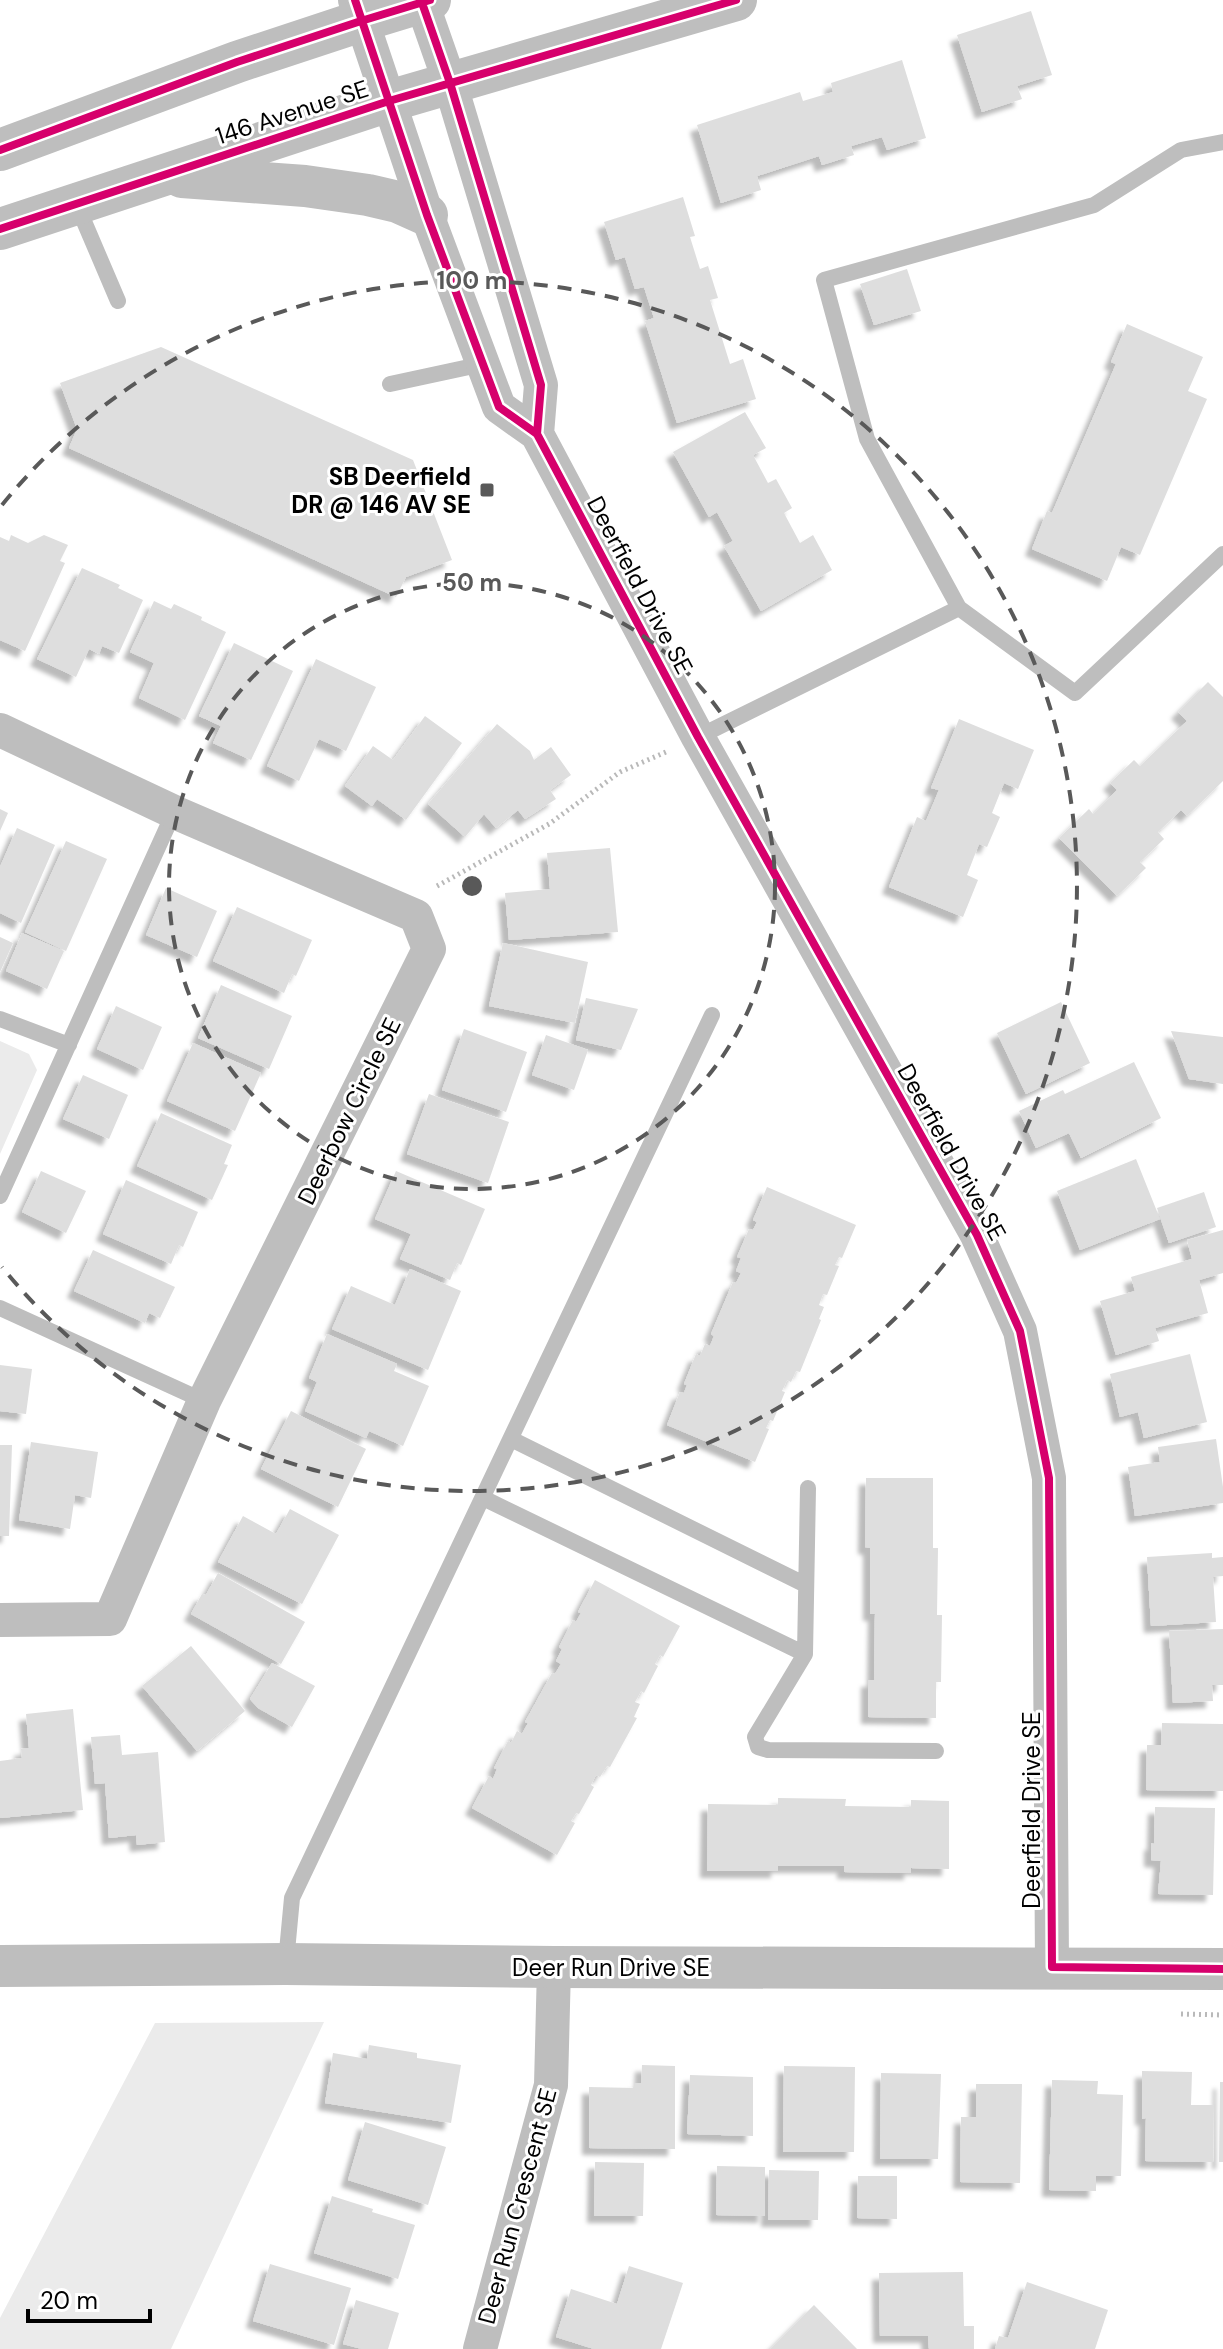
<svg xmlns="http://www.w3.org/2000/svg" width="1223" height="2349" font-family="'DM Sans',sans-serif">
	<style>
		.green { fill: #ebebeb }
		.building { fill: #dedede; filter: url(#shadow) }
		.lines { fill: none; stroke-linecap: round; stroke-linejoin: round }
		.path { stroke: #b9b9b9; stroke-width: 5; stroke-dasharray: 2 4; stroke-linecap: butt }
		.service { stroke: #bebebe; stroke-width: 16 }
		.minor { stroke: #bebebe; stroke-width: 34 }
		.tertiary { stroke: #bebebe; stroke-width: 42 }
		.cycleway-casing { stroke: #fff; stroke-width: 13 }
		.cycleway { stroke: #d6006c; stroke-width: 8 }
		.ring { fill: none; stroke: #595959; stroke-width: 4; stroke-dasharray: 14 10 }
		.poi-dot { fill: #595959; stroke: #fff; stroke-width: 3 }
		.labels { text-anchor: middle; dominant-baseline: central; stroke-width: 6; stroke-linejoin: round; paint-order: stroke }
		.street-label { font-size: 24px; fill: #000; stroke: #fff }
		.poi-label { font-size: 24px; font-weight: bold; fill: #000; stroke: #fff; text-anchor: end }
		.centre { fill: #595959; stroke: #fff; stroke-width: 4 }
		.ring-label { font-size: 24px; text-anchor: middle; font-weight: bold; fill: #595959; stroke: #fff; stroke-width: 6; stroke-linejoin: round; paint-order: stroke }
	</style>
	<defs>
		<filter id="shadow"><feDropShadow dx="-7" dy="7" stdDeviation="2" flood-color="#0004"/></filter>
	</defs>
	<rect width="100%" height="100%" fill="#fff"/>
	<path class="green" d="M 0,1041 L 29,1054 L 37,1070 L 0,1154 Z
		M 324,2022 L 171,2349 L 0,2349 L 0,2318 L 155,2023 Z"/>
	<path class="building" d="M 1031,11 L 1052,75 L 1017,86 L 1022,99 L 982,112 L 957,35 Z
		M 902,60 L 926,138 L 887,150 L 882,137 L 851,146 L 854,155 L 822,165 L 819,156 L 757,176 L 761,190 L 721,203 L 697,125 L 800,92 L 803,101 L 833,92 L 831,83 Z
		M 683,197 L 695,236 L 690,237 L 700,269 L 708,266 L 718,298 L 710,300 L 730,364 L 743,359 L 756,399 L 677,423 L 645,321 L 654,318 L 644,287 L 635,289 L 625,257 L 616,260 L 604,222 Z
		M 907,269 L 921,311 L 874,325 L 860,284 Z
		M 1127,324 L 1203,357 L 1188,391 L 1207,399 L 1140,555 L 1121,547 L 1107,581 L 1032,549 L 1047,511 L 1052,513 L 1116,364 L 1111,362 Z
		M 161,347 L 413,460 L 452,560 L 406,577 L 396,597 L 69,448 L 77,429 L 60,383 Z
		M 745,412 L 766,448 L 753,455 L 768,483 L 776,479 L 792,508 L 784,513 L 800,543 L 813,535 L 832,570 L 761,611 L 724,546 L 733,541 L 717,512 L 709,517 L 673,452 Z
		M 11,535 L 28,543 L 44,535 L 68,545 L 60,561 L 65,563 L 25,651 L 0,640 L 0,537 L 9,541 Z
		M 82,568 L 120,585 L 118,588 L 143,600 L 119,653 L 102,646 L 99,654 L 89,649 L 76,677 L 37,659 Z
		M 154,601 L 171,609 L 174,604 L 202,617 L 201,620 L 226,632 L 185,720 L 139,698 L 154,663 L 130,652 Z
		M 234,643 L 293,671 L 251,760 L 213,743 L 221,726 L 199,716 Z
		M 316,659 L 376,687 L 346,751 L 319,739 L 299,781 L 267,766 Z
		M 1208,682 L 1223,697 L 1223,781 L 1187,816 L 1181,810 L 1158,832 L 1164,839 L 1140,862 L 1146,868 L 1117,896 L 1059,838 L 1089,809 L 1093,814 L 1117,790 L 1110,783 L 1134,760 L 1140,766 L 1187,721 L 1178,712 Z
		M 425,716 L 462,743 L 406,820 L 377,799 L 372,806 L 345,786 L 373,746 L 393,760 Z
		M 959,719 L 1034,750 L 1018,789 L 1004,783 L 992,813 L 1000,817 L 987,847 L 979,844 L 967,875 L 978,880 L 963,917 L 889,887 L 917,817 L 926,821 L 939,790 L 931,788 Z
		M 497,724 L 530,751 L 534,760 L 551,747 L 571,775 L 550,790 L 556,799 L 525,819 L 518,810 L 496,828 L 484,814 L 465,837 L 428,804 Z
		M 0,809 L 8,813 L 0,831 Z
		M 17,828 L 55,845 L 21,923 L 0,913 L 0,867 Z
		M 66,841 L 107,859 L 66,951 L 25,932 Z
		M 610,848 L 618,932 L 509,940 L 505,893 L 550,889 L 547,853 Z
		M 166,888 L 217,911 L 197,957 L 146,935 Z
		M 237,907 L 312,940 L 296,976 L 292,974 L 284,993 L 213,961 Z
		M 22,933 L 64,951 L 47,989 L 6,971 Z
		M 0,937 L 13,943 L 0,972 Z
		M 503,943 L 588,962 L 575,1023 L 489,1006 Z
		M 221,985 L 292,1016 L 269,1069 L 198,1038 Z
		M 586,998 L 638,1009 L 621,1050 L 576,1040 Z
		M 1061,1002 L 1090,1063 L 1026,1094 L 997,1033 Z
		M 116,1006 L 162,1027 L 143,1070 L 97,1049 Z
		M 464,1029 L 527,1052 L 506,1112 L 442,1090 Z
		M 1171,1031 L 1223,1037 L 1223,1084 L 1189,1079 Z
		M 546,1035 L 588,1050 L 574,1090 L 532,1075 Z
		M 193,1043 L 261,1073 L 235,1131 L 167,1101 Z
		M 1134,1062 L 1161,1118 L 1081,1158 L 1069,1133 L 1036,1148 L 1019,1111 L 1063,1090 L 1065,1094 Z
		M 83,1075 L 128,1095 L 109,1139 L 63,1119 Z
		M 429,1094 L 509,1122 L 488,1183 L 407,1154 Z
		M 161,1113 L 232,1145 L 224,1164 L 228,1165 L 212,1200 L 137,1166 Z
		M 1136,1159 L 1160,1219 L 1080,1250 L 1057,1191 Z
		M 41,1171 L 86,1191 L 66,1233 L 22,1212 Z
		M 396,1171 L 485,1209 L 461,1265 L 457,1263 L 450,1280 L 400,1259 L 411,1234 L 375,1219 Z
		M 126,1180 L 198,1212 L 183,1247 L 179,1245 L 171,1264 L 103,1234 Z
		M 767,1187 L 856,1225 L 842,1258 L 839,1257 L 835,1265 L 839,1266 L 827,1295 L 823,1294 L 819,1305 L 824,1307 L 819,1319 L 821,1320 L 800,1372 L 796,1371 L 791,1382 L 787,1380 L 782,1391 L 785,1392 L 773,1421 L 770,1420 L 766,1428 L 769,1429 L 755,1462 L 667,1425 L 680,1392 L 684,1393 L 687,1385 L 684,1384 L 696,1354 L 700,1356 L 705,1344 L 710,1346 L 714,1336 L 711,1334 L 733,1282 L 736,1283 L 741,1273 L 736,1271 L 741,1258 L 737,1257 L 749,1229 L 753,1230 L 757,1222 L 753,1220 Z
		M 1204,1192 L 1216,1227 L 1169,1243 L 1157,1208 Z
		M 1223,1230 L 1223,1273 L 1199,1280 L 1208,1313 L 1155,1328 L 1159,1341 L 1116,1355 L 1100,1301 L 1135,1291 L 1131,1277 L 1192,1259 L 1187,1240 Z
		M 93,1250 L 175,1287 L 160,1318 L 149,1313 L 145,1323 L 74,1291 Z
		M 410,1269 L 461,1291 L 428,1370 L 332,1329 L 351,1286 L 395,1305 Z
		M 327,1334 L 397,1364 L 394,1371 L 429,1386 L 403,1446 L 369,1431 L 366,1438 L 305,1411 L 317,1382 L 309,1378 Z
		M 1190,1354 L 1207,1422 L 1144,1438 L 1138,1412 L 1120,1417 L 1110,1374 Z
		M 0,1365 L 32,1369 L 26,1414 L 0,1411 Z
		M 291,1411 L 366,1449 L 338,1507 L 261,1469 Z
		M 1216,1439 L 1223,1487 L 1223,1503 L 1135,1516 L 1128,1467 L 1160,1462 L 1158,1447 Z
		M 31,1442 L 98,1452 L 91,1498 L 75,1495 L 70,1529 L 19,1520 Z
		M 0,1445 L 12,1445 L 9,1536 L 0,1536 Z
		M 866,1478 L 933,1478 L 933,1548 L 938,1548 L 937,1615 L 942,1615 L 941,1682 L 936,1682 L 936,1718 L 868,1717 L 868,1680 L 874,1680 L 875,1614 L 870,1614 L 870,1548 L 865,1547 Z
		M 290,1509 L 339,1535 L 302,1604 L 218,1562 L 243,1516 L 276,1534 Z
		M 1212,1553 L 1212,1558 L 1223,1557 L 1223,1576 L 1213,1577 L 1216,1622 L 1151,1626 L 1147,1557 Z
		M 218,1573 L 305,1622 L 281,1664 L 191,1614 L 202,1594 L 206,1595 Z
		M 595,1580 L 680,1626 L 663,1657 L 660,1655 L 655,1664 L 658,1666 L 644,1693 L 641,1691 L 635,1702 L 640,1704 L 634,1717 L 637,1718 L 610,1767 L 607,1766 L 600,1777 L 596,1775 L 591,1785 L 594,1787 L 579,1814 L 576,1813 L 571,1821 L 575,1823 L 557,1855 L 472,1808 L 489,1776 L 493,1779 L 497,1769 L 494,1768 L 508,1741 L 511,1743 L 517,1731 L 522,1734 L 528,1723 L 525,1722 L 552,1673 L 555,1674 L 561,1664 L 556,1661 L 562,1649 L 559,1647 L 573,1620 L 576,1622 L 581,1613 L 578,1612 Z
		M 1223,1629 L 1223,1685 L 1212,1685 L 1213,1701 L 1173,1703 L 1169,1631 Z
		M 191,1646 L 245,1711 L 197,1751 L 142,1686 Z
		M 272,1663 L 315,1686 L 292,1727 L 258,1708 L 250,1699 Z
		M 73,1709 L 83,1810 L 0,1818 L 0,1761 L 22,1758 L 21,1749 L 29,1748 L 26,1714 Z
		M 1162,1723 L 1223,1724 L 1223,1791 L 1146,1790 L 1147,1745 L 1161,1745 Z
		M 120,1735 L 122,1755 L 158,1752 L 165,1842 L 137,1845 L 136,1835 L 109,1838 L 105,1783 L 95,1784 L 91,1737 Z
		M 778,1798 L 846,1799 L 845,1806 L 911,1807 L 911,1800 L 949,1801 L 949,1869 L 911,1868 L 911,1873 L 844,1872 L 844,1866 L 778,1866 L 778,1871 L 707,1871 L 708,1804 L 778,1805 Z
		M 1155,1807 L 1215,1808 L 1213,1895 L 1158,1894 L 1161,1861 L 1151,1860 L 1151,1843 L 1154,1844 Z
		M 369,2045 L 417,2053 L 417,2058 L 461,2065 L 451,2123 L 325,2103 L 333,2053 L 367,2059 Z
		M 642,2065 L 675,2066 L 675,2149 L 589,2148 L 589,2087 L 634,2088 L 634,2083 L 641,2083 Z
		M 784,2066 L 855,2067 L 854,2152 L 783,2152 Z
		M 1142,2071 L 1192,2072 L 1191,2105 L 1214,2105 L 1213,2162 L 1145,2161 L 1146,2118 L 1142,2119 Z
		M 881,2073 L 941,2074 L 938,2159 L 880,2159 Z
		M 690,2075 L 753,2077 L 753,2136 L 687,2134 Z
		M 1052,2080 L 1098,2081 L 1097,2094 L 1123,2095 L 1121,2176 L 1096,2176 L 1096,2191 L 1049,2190 Z
		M 1220,2082 L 1223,2082 L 1223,2162 L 1219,2162 Z
		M 976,2084 L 1022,2084 L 1020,2183 L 960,2182 L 961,2117 L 976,2117 Z
		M 365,2122 L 446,2147 L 428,2205 L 348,2180 Z
		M 595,2162 L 644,2163 L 643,2216 L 594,2216 Z
		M 717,2166 L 765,2167 L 765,2216 L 716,2215 Z
		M 769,2170 L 819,2171 L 818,2220 L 768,2220 Z
		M 858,2176 L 897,2176 L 897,2219 L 857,2218 Z
		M 332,2196 L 373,2209 L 372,2212 L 415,2225 L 398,2279 L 314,2253 Z
		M 270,2264 L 351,2288 L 334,2345 L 253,2321 Z
		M 629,2266 L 683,2283 L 661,2349 L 594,2349 L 556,2337 L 571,2289 L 617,2304 Z
		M 963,2272 L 964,2326 L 974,2326 L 974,2349 L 929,2349 L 928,2336 L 880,2336 L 879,2273 Z
		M 1027,2282 L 1108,2310 L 1095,2349 L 995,2349 L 999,2336 L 1008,2338 Z
		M 356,2300 L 399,2313 L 388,2349 L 362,2349 L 343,2344 Z
		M 814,2305 L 857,2349 L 770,2349 Z"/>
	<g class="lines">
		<path class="path" d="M 437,886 L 549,824 L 620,772 L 666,752
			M 1181,2014 L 1223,2015"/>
		<path class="service" d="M 1223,142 L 1181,150 L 1094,205 L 824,280 L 867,439 L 959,608 L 1075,693 L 1223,554
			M 77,205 L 118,301
			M 390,384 L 483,364
			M 698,737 L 959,608
			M 0,1019 L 69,1045
			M 0,1196 L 174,812
			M 0,1308 L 204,1401
			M 511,1439 L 806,1585
			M 808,1488 L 805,1654 L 755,1737 L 758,1747 L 768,1750 L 936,1751
			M 483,1498 L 805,1654
			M 286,1962 L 292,1898 L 712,1015"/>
		<path class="minor" d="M 355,0 L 427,215 L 499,407 L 537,434 L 698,737 L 977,1235 L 1020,1331 L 1049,1478 L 1052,1967
			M 421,0 L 450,83 L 541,385 L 537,434
			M 0,730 L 174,812 L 416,916 L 429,949 L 204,1401 L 110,1619 L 0,1620
			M 480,2349 L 551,2085 L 554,1967"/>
		<path class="tertiary" d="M 0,150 L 237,62 L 361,21 L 430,0
			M 182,177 L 305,186 L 368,195 L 398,202 L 427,215
			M 0,229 L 389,101 L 736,0
			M 0,1966 L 285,1964 L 554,1967 L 1223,1969"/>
		<defs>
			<path id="cycleway" d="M 355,0 L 427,215 L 499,407 L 537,434 L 698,737 L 977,1235 L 1020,1331 L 1049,1478 L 1052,1967 L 1223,1969
				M 421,0 L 450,83 L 541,385 L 537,434
				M 0,150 L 237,62 L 361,21 L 430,0
				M 0,229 L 389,101 L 736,0"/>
		</defs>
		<use href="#cycleway" class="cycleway-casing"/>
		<use href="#cycleway" class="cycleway"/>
	</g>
	<g class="ring">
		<circle cx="472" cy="886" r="303"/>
		<path d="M2 505A605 605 0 1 1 2 1267"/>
	</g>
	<rect class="poi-dot" x="479" y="482" width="16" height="16" rx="4"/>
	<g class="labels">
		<g class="street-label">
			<text transform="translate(292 112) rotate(-18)">146 Avenue SE</text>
			<text transform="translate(640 585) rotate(62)">Deerfield Drive SE</text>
			<text transform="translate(349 1111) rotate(-64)">Deerbow Circle SE</text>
			<text transform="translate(952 1152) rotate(61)">Deerfield Drive SE</text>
			<text transform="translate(1031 1810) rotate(-90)">Deerfield Drive SE</text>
			<text x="611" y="1967">Deer Run Drive SE</text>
			<text transform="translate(517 2206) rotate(-75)">Deer Run Crescent SE</text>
		</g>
		<g class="poi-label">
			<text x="471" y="476">SB Deerfield<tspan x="471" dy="28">DR @ 146 AV SE</tspan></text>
		</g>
	</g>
	<circle cx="472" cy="886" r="12" class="centre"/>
	<g class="ring-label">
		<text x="472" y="289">100 m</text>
		<text x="472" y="591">50 m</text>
	</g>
	<path d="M28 2309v12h122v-12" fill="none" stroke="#000000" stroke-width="4"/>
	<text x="40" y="2309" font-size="24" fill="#000000" stroke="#ffffff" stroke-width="6" paint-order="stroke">20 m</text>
</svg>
